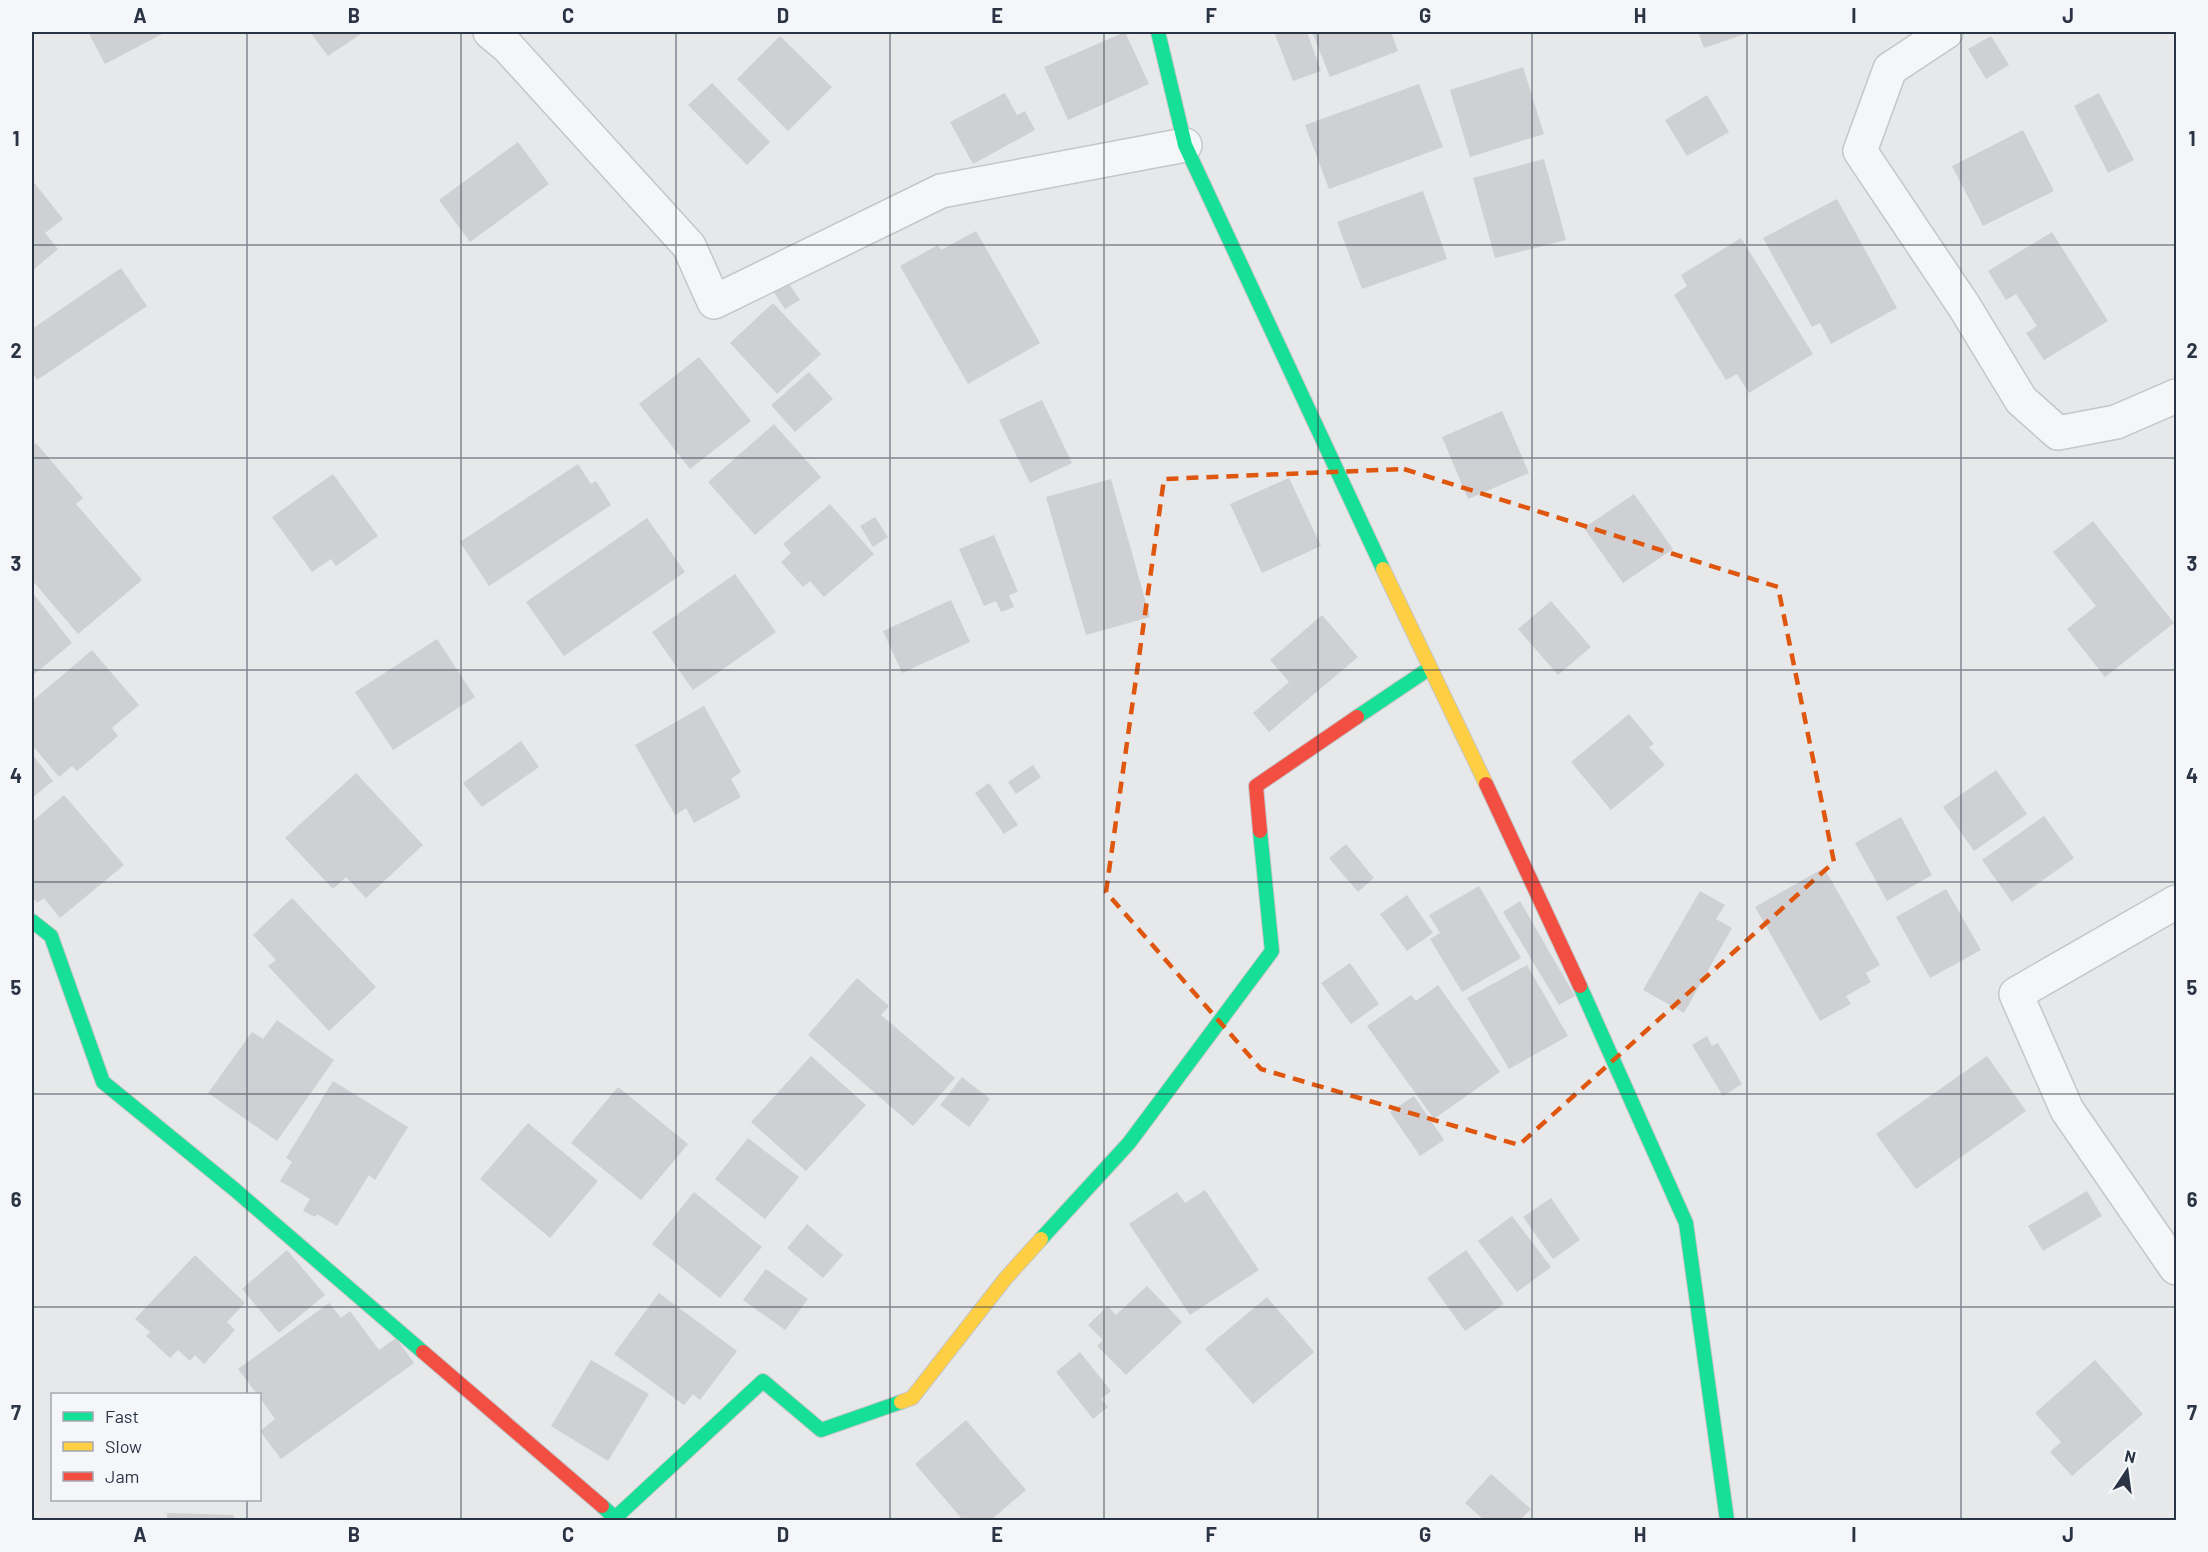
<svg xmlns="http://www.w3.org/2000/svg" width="2208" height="1552" font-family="Barlow,sans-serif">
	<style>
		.building { fill: #ced0d3 }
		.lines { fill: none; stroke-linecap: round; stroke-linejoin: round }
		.street-casing { stroke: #c4c6c8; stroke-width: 36 }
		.fast-casing { stroke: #c4c6c8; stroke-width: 16 }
		.slow-casing { stroke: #c4c6c8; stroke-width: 16 }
		.jam-casing { stroke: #c4c6c8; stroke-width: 16 }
		.street { stroke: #f5f6f7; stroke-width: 33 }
		.fast { stroke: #16e098; stroke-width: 14 }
		.slow { stroke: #ffcf43; stroke-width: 14 }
		.jam { stroke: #f24e42; stroke-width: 14 }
		.marked { fill: none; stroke: #df570f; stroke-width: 4.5; stroke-dasharray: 12 8; stroke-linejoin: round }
		.grid { fill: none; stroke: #2b3445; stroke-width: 1.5; stroke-opacity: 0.55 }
		.neatline { fill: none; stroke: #2b3445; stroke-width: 2 }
		.grid-label { font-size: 20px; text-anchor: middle; font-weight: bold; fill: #2b3445 }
	</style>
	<rect width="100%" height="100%" fill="#e6e8ea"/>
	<path class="building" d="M 88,32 L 166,32 L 105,64 Z
		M 310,32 L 364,32 L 328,56 Z
		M 1125,32 L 1149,84 L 1068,120 L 1044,67 Z
		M 1274,32 L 1307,32 L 1321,71 L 1293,81 Z
		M 1312,32 L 1391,32 L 1398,51 L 1330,77 Z
		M 1698,32 L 1751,32 L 1704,48 Z
		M 780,36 L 832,87 L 788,131 L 737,79 Z
		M 1991,36 L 2009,65 L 1986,79 L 1968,49 Z
		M 1523,67 L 1544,134 L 1470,157 L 1450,90 Z
		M 712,83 L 770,142 L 747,165 L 688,105 Z
		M 1419,84 L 1443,147 L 1329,189 L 1305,125 Z
		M 1005,93 L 1017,115 L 1025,111 L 1035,130 L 973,164 L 950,122 Z
		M 2099,93 L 2134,160 L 2108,173 L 2074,106 Z
		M 1707,95 L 1729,132 L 1687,156 L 1665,120 Z
		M 2023,130 L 2054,191 L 1983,226 L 1952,166 Z
		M 518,142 L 549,184 L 470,242 L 439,200 Z
		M 1544,159 L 1566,240 L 1495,258 L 1473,178 Z
		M 32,180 L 63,219 L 45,233 L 58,249 L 32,271 Z
		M 1423,191 L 1447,259 L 1362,289 L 1337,222 Z
		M 1837,199 L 1897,308 L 1831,344 L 1820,323 L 1812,327 L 1763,238 Z
		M 976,231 L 1040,343 L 968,384 L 900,266 L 938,245 L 941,250 Z
		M 2052,232 L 2108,321 L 2044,360 L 2026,333 L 2037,326 L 2016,294 L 2006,300 L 1988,271 Z
		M 1741,238 L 1813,354 L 1749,393 L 1737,374 L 1726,380 L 1674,295 L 1687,286 L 1681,275 Z
		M 121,268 L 147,306 L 37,380 L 32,372 L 32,329 Z
		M 788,282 L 800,300 L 785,309 L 773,291 Z
		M 773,303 L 821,354 L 777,394 L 730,343 Z
		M 699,357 L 751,421 L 690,469 L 639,404 Z
		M 809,372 L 833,399 L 795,432 L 771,405 Z
		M 1042,400 L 1072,463 L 1030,483 L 999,420 Z
		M 1502,411 L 1529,473 L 1468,499 L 1442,437 Z
		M 774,424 L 821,477 L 755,535 L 708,482 Z
		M 36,443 L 83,498 L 76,504 L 142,580 L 78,634 L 32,580 L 32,447 Z
		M 578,464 L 591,484 L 596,481 L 611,505 L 489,586 L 460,542 Z
		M 333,474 L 378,536 L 336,566 L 331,559 L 312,572 L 272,517 Z
		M 1289,478 L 1321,546 L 1262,573 L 1230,504 Z
		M 1111,479 L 1150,617 L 1086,635 L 1046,497 Z
		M 1634,494 L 1673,549 L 1623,583 L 1584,528 Z
		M 830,504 L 874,554 L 824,597 L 810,581 L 803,587 L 781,562 L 791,553 L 783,544 Z
		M 875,517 L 888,537 L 873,547 L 860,526 Z
		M 647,518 L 685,572 L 564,656 L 526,602 Z
		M 2093,521 L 2174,623 L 2105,677 L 2067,629 L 2096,606 L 2053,552 Z
		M 994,535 L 1018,592 L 1009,595 L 1014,607 L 1001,612 L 996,601 L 984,606 L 959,549 Z
		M 735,574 L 776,632 L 693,690 L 652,632 Z
		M 32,592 L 72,643 L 32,676 Z
		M 951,600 L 970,642 L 902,673 L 883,631 Z
		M 1551,601 L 1591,647 L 1558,675 L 1518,629 Z
		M 1322,615 L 1358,657 L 1269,732 L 1253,713 L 1289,682 L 1270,660 Z
		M 437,639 L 475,697 L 393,750 L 355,692 Z
		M 92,650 L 139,705 L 112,728 L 118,736 L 77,771 L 72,766 L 59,777 L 32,745 L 32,701 Z
		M 704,706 L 741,772 L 731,779 L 741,797 L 694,823 L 686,808 L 675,815 L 635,745 Z
		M 1629,714 L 1654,744 L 1649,747 L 1665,765 L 1611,810 L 1571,762 Z
		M 521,741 L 539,767 L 482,807 L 463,783 Z
		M 32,754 L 53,781 L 32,798 Z
		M 1033,765 L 1041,777 L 1016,794 L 1008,782 Z
		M 1996,770 L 2027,814 L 1974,851 L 1943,807 Z
		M 356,773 L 423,845 L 366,898 L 346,877 L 333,889 L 285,838 Z
		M 989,783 L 1018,825 L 1004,834 L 975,793 Z
		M 64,795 L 124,865 L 60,918 L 44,898 L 37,903 L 32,896 L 32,822 Z
		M 2044,816 L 2074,858 L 2012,902 L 1982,860 Z
		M 1901,817 L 1932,875 L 1887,901 L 1855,843 Z
		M 1346,844 L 1374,878 L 1358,892 L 1329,858 Z
		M 1824,868 L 1880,965 L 1866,973 L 1871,982 L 1846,996 L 1851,1004 L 1820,1021 L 1755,907 Z
		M 1479,886 L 1521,958 L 1462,992 L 1430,939 L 1440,933 L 1429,915 Z
		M 1946,889 L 1981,950 L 1930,978 L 1896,917 Z
		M 1700,891 L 1725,905 L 1716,919 L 1732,928 L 1684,1013 L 1643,990 Z
		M 1407,895 L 1433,933 L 1407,951 L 1380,914 Z
		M 292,898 L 376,987 L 329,1031 L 268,966 L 276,960 L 253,935 Z
		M 1520,901 L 1575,996 L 1559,1005 L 1503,912 Z
		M 1350,963 L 1379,1004 L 1351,1024 L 1321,983 Z
		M 1527,965 L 1568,1036 L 1509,1069 L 1467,998 Z
		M 857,978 L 889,1006 L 881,1015 L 955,1078 L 913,1126 L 808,1035 Z
		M 1438,985 L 1500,1072 L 1434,1119 L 1367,1026 L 1411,995 L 1416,1001 Z
		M 277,1020 L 334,1060 L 277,1141 L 208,1093 L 252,1032 L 263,1039 Z
		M 1707,1036 L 1712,1046 L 1718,1043 L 1742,1084 L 1723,1096 L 1692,1045 Z
		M 811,1056 L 866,1105 L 806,1171 L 751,1122 Z
		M 1987,1056 L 2026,1111 L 1916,1189 L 1876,1134 Z
		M 962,1077 L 990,1099 L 969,1127 L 940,1105 Z
		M 333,1081 L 408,1127 L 375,1180 L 369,1175 L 337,1226 L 317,1214 L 315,1217 L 303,1211 L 310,1199 L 280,1181 L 292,1162 L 286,1158 Z
		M 618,1087 L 688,1144 L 641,1200 L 571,1143 Z
		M 1414,1096 L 1444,1140 L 1420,1156 L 1390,1112 Z
		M 528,1123 L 598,1181 L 550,1238 L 480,1179 Z
		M 748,1138 L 799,1177 L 765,1219 L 715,1179 Z
		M 1205,1190 L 1259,1270 L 1190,1315 L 1129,1224 L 1177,1192 L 1185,1203 Z
		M 2087,1191 L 2102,1216 L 2043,1251 L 2028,1226 Z
		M 694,1192 L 762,1247 L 720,1298 L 652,1244 Z
		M 1551,1198 L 1580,1240 L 1553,1259 L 1523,1217 Z
		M 1512,1216 L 1551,1267 L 1517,1292 L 1478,1241 Z
		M 807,1224 L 843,1255 L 823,1278 L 787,1248 Z
		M 287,1250 L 325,1295 L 279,1333 L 242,1289 Z
		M 1466,1250 L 1504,1304 L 1465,1331 L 1427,1278 Z
		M 195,1255 L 245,1303 L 227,1322 L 235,1330 L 204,1364 L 195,1355 L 190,1361 L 178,1350 L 170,1358 L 146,1336 L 150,1332 L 135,1319 Z
		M 766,1269 L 808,1299 L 785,1330 L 743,1300 Z
		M 1147,1286 L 1182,1322 L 1126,1375 L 1097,1346 L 1103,1340 L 1088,1325 L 1108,1306 L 1116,1315 Z
		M 659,1293 L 737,1351 L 700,1400 L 693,1394 L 684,1405 L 614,1354 Z
		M 1267,1297 L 1314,1352 L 1253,1404 L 1205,1349 Z
		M 329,1303 L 341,1318 L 350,1311 L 379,1350 L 396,1338 L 414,1363 L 281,1459 L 260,1431 L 275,1419 L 260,1398 L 260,1394 L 257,1394 L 238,1369 Z
		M 1080,1352 L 1111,1391 L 1101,1399 L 1108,1407 L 1093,1419 L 1056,1372 Z
		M 591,1360 L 649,1394 L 608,1461 L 551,1426 Z
		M 2095,1360 L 2143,1414 L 2072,1476 L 2050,1452 L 2061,1442 L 2035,1413 Z
		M 966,1420 L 1026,1490 L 991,1520 L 963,1520 L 915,1464 Z
		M 1491,1474 L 1531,1509 L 1520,1520 L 1484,1520 L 1465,1503 Z
		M 167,1513 L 234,1515 L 234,1520 L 167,1520 Z"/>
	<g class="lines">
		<defs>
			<path id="street" d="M 490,32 L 507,46 L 689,246 L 714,302 L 941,191 L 1185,145
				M 1946,32 L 1890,69 L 1860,151 L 1964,306 L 2021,400 L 2058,433 L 2116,422 L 2176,396
				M 2176,902 L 2016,994 L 2067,1110 L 2176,1268"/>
			<path id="fast" d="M 1158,32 L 1185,145 L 1383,569
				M 1357,717 L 1430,668
				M 32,921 L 51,936 L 103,1082 L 234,1189 L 423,1352
				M 1580,986 L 1686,1223 L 1727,1520
				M 1041,1239 L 1129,1143 L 1272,951 L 1260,831
				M 602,1506 L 615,1518 L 763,1381 L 821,1430 L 901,1402"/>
			<path id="slow" d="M 1383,569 L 1486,784
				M 901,1402 L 912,1398 L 1005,1279 L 1041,1239"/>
			<path id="jam" d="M 1486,784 L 1580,986
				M 1260,831 L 1256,786 L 1357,717
				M 423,1352 L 602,1506"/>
		</defs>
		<use href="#street" class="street-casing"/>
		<use href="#fast" class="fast-casing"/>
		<use href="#slow" class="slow-casing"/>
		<use href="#jam" class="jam-casing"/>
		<use href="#street" class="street"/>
		<use href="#fast" class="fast"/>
		<use href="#slow" class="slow"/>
		<use href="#jam" class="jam"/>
	</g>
	<path class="marked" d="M 1404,469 L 1778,587 L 1834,862 L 1519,1145 L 1261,1069 L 1106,892 L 1164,479 Z"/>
	<path class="grid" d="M 247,32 L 247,1394M 461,32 L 461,1520M 676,32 L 676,1520M 890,32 L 890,1520M 1104,32 L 1104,1520M 1318,32 L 1318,1520M 1532,32 L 1532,1520M 1747,32 L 1747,1520M 1961,32 L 1961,1520M 32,245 L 2176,245M 32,458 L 2176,458M 32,670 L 2176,670M 32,882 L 2176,882M 32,1094 L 2176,1094M 32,1307 L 2176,1307M 247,1500 L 247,1520"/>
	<rect width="2208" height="1552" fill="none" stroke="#f4f6f9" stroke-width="66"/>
	<rect x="51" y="1393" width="210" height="108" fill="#f4f6f9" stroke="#a4a8b1" stroke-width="1.5"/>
	<rect x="63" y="1412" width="30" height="9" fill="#16e098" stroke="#a4a8b1" stroke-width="1.5"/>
	<text x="105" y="1423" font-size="18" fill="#2b3445">Fast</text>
	<rect x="63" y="1442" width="30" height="9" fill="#ffcf43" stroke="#a4a8b1" stroke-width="1.5"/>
	<text x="105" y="1453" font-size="18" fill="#2b3445">Slow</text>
	<rect x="63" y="1472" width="30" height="9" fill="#f24e42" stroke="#a4a8b1" stroke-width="1.5"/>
	<text x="105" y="1483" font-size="18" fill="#2b3445">Jam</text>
	<g transform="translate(2127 1471) rotate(13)" stroke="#f4f6f9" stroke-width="4.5" paint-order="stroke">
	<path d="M0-4.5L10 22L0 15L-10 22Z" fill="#2b3445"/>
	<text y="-9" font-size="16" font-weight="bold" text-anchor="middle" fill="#2b3445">N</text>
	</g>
	<rect x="33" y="33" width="2142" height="1486" class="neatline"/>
	<g class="grid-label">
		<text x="140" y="23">A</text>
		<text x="354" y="23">B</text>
		<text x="568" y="23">C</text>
		<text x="783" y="23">D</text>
		<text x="997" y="23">E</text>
		<text x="1211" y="23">F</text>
		<text x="1425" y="23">G</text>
		<text x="1640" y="23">H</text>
		<text x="1854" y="23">I</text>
		<text x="2068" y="23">J</text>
		<text x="16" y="146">1</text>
		<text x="2192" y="146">1</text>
		<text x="16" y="358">2</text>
		<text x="2192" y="358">2</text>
		<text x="16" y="571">3</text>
		<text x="2192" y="571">3</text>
		<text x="16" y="783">4</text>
		<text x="2192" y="783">4</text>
		<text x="16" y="995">5</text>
		<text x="2192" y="995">5</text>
		<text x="16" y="1207">6</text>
		<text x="2192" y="1207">6</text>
		<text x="16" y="1420">7</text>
		<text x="2192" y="1420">7</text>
		<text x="140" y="1542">A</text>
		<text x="354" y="1542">B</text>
		<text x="568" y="1542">C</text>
		<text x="783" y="1542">D</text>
		<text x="997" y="1542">E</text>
		<text x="1211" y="1542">F</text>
		<text x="1425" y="1542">G</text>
		<text x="1640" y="1542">H</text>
		<text x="1854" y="1542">I</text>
		<text x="2068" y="1542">J</text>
	</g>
</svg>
